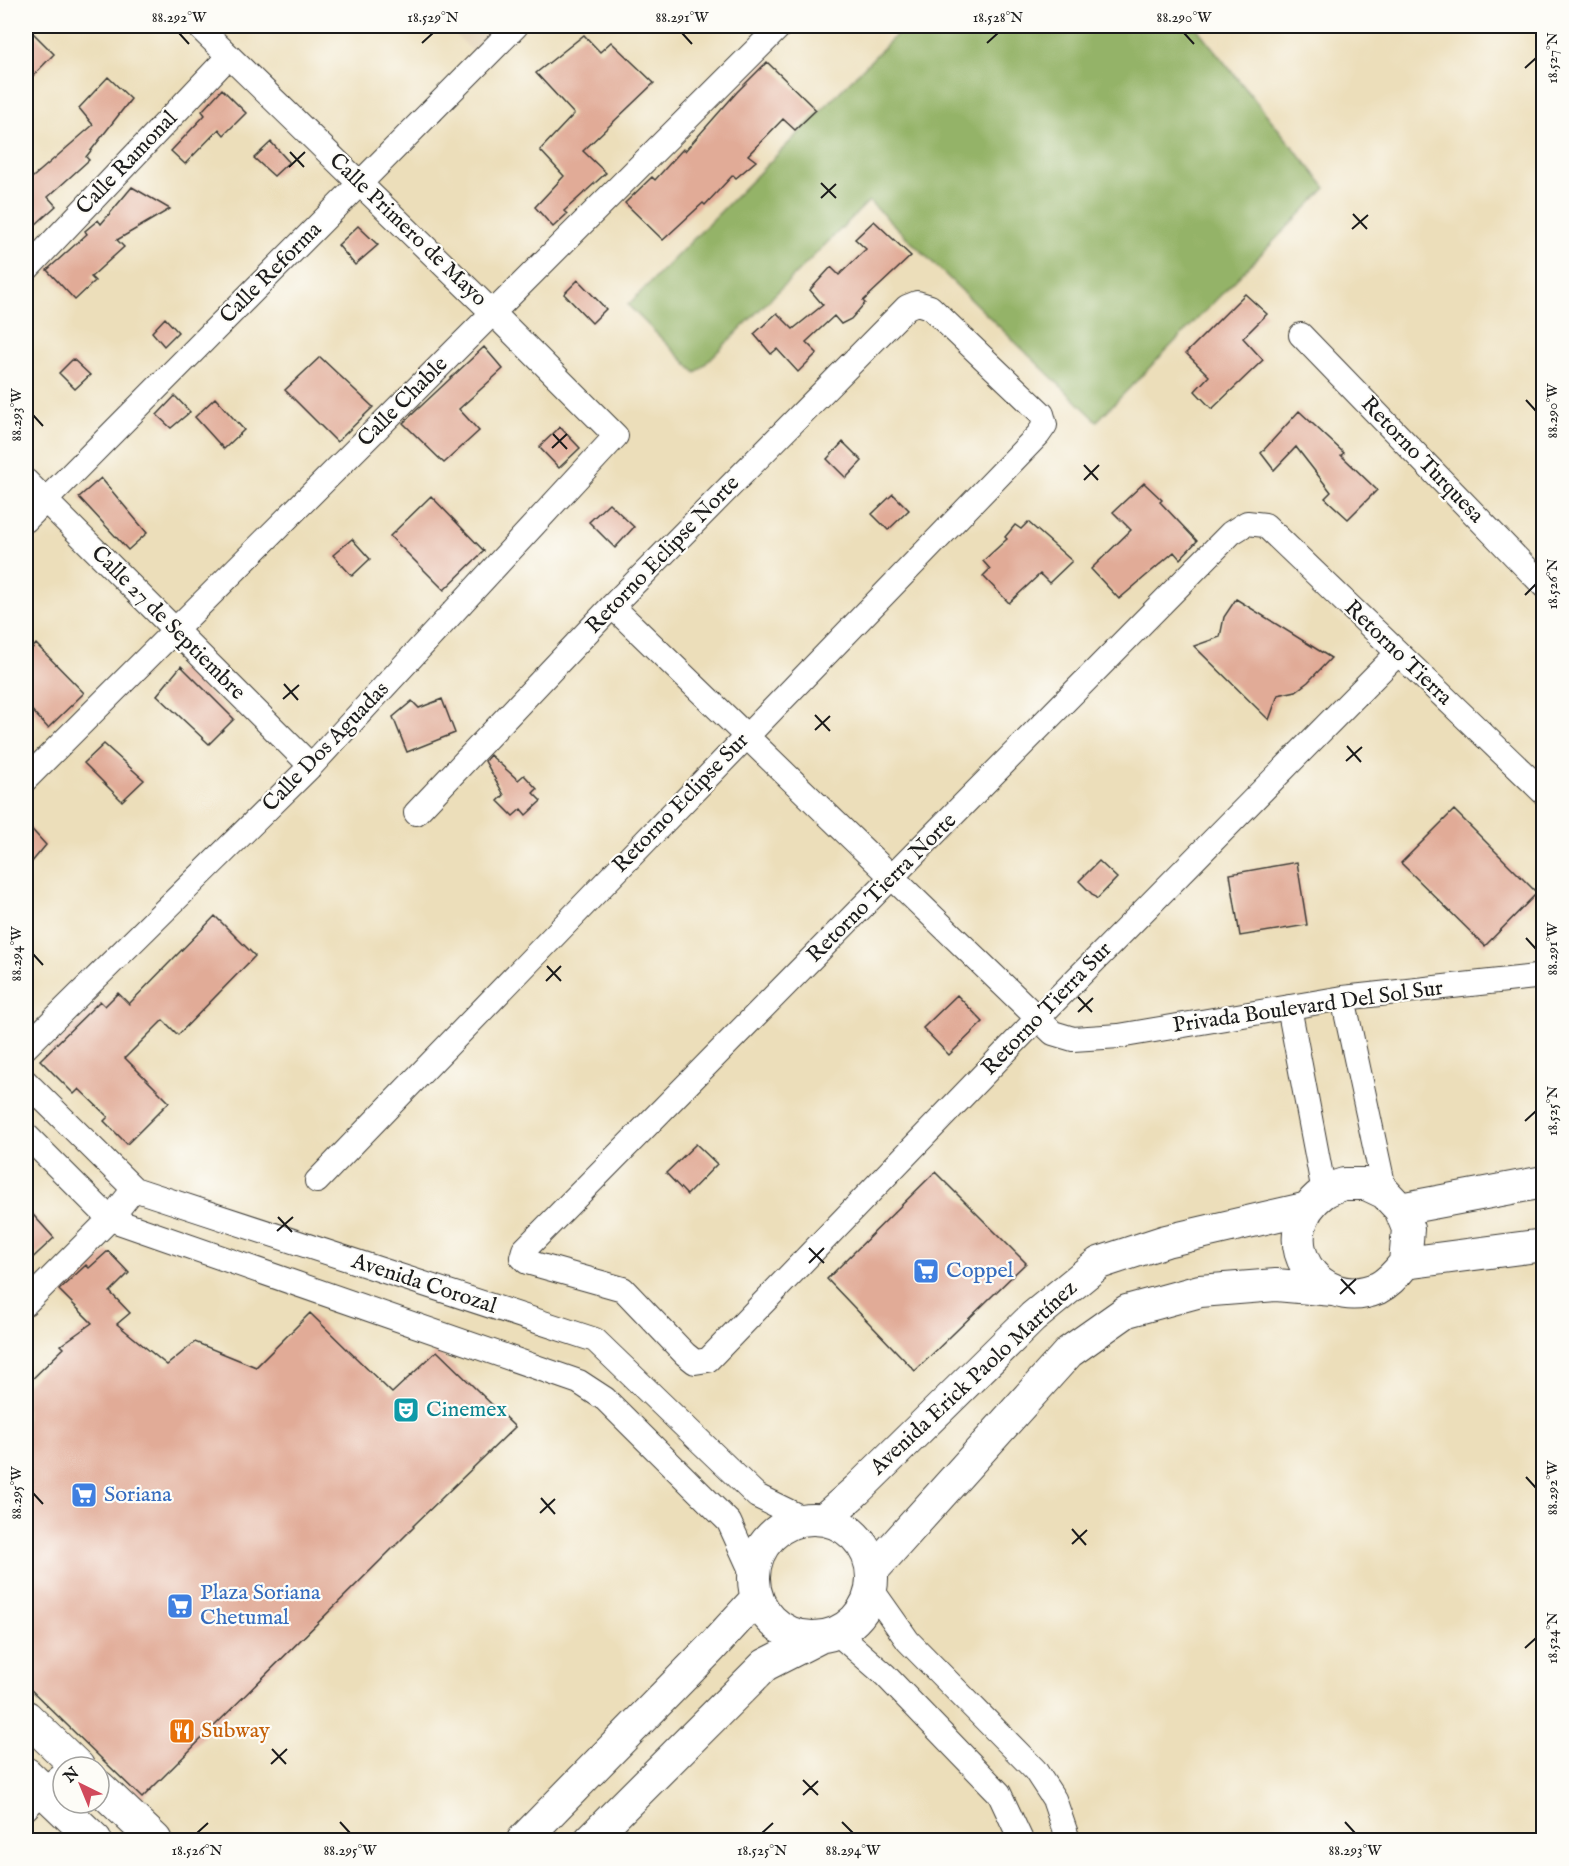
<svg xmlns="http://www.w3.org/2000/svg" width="1569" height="1866" font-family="'IM FELL English',serif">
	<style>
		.built { fill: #e2d0b4 }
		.forest { fill: #94b367; stroke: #586842; stroke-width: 1.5 }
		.building { fill: #e1ab97 }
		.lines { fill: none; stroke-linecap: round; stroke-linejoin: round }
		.minor-casing { stroke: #3b3934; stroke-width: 26 }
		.tertiary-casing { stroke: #3b3934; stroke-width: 34 }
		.secondary-casing { stroke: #3b3934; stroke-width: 35 }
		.minor { stroke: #fff; stroke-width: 24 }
		.tertiary { stroke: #fff; stroke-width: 32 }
		.secondary { stroke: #fff; stroke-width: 33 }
		.ticks { fill: none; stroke: #1c1c1c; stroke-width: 2 }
		.labels { text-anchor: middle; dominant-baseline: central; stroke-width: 4.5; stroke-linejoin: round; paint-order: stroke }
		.street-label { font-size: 22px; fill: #1c1c1c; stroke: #fdfcf7 }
		.shop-label { font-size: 22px; fill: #366cbe; stroke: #fdfcf7; text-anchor: start }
		.culture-label { font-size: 22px; fill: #0d838f; stroke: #fdfcf7; text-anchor: start }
		.food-label { font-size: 22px; fill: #c56008; stroke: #fdfcf7; text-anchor: start }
		.neatline { fill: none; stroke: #1c1c1c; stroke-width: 2 }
		.ticks-label { font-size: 15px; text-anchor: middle; fill: #1c1c1c }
	</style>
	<rect width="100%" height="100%" fill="#fdfcf7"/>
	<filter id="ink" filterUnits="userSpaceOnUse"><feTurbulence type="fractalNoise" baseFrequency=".0167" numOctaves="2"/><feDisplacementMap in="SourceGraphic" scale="12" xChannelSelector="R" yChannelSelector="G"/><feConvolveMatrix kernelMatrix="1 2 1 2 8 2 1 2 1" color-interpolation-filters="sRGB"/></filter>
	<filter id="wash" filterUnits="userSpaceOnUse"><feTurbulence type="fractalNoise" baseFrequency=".008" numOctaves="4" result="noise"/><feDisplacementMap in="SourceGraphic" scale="24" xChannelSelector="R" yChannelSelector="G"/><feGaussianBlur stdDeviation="1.35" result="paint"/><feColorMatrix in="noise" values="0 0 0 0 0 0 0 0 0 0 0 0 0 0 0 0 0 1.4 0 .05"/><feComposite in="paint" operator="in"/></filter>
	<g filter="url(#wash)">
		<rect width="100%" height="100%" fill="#ecdeba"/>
		<path class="built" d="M 446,26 L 506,26 L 477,55 Z"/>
		<path class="forest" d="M 905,26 L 1195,26 L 1326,188 L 1097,421 L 869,201 L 696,373 L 628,305 Z"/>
		<g id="blocks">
			<path class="building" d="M 26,26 L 54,54 L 26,83 Z
				M 584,35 L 600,52 L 611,42 L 654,83 L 583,151 L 606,173 L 564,211 L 567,214 L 553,227 L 535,207 L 564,176 L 540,150 L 574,114 L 536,73 Z
				M 767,62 L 816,110 L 795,130 L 783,119 L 748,155 L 756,161 L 736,178 L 733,175 L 705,205 L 703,203 L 663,240 L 625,203 L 652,177 L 655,180 L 683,149 L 685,151 L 737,92 Z
				M 108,77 L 131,99 L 86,157 L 89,160 L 48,197 L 56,206 L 34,226 L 26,216 L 26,183 L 93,125 L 79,108 Z
				M 222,89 L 246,113 L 224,135 L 219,129 L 185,164 L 171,151 L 205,115 L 202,111 Z
				M 271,142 L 289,162 L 274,176 L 254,158 Z
				M 132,187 L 170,209 L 117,240 L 124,247 L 91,277 L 95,281 L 75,300 L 47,270 L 87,234 L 85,231 L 98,220 L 101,224 Z
				M 874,221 L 911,256 L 863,301 L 865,303 L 851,319 L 841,324 L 834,316 L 806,342 L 817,353 L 798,372 L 777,349 L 771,354 L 754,334 L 777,313 L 793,329 L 823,305 L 810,290 L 831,267 L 839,275 L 866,249 L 855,239 Z
				M 358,226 L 378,245 L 355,265 L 338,245 Z
				M 578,280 L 606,309 L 592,323 L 564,294 Z
				M 1245,294 L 1267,314 L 1243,338 L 1263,360 L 1212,409 L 1195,391 L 1209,376 L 1186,353 Z
				M 165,318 L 178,332 L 164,346 L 152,332 Z
				M 484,347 L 503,369 L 459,409 L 479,431 L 444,463 L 403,423 Z
				M 320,357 L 373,407 L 337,442 L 285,390 Z
				M 73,359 L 90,375 L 75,389 L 59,373 Z
				M 175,396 L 190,412 L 171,428 L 157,415 Z
				M 215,398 L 244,430 L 224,449 L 195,417 Z
				M 1299,411 L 1344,453 L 1341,455 L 1377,490 L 1348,519 L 1325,498 L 1331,492 L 1296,447 L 1274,470 L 1261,453 Z
				M 560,427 L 580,448 L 559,468 L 539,447 Z
				M 843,442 L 862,461 L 846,478 L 827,459 Z
				M 101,478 L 147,533 L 128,550 L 79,497 Z
				M 1144,483 L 1162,500 L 1160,502 L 1197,541 L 1180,559 L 1174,552 L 1119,599 L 1091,569 L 1131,530 L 1113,512 Z
				M 893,494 L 909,510 L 888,530 L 872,514 Z
				M 431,496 L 484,551 L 444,590 L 390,536 Z
				M 609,503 L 634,527 L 615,548 L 589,522 Z
				M 1028,522 L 1072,561 L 1049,583 L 1040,574 L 1009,603 L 983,576 L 990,569 L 983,561 L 1007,539 L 1005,537 L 1015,525 L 1021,529 Z
				M 352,539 L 370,559 L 352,576 L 333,555 Z
				M 1236,599 L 1331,658 L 1308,682 L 1296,691 L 1278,695 L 1269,720 L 1194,646 L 1220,637 L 1224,617 Z
				M 36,644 L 84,693 L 48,728 L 26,704 L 26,655 Z
				M 181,666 L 234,719 L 209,744 L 157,695 Z
				M 442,699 L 455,733 L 407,752 L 393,717 L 412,701 L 419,708 Z
				M 104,744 L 144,780 L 122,801 L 84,763 Z
				M 490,755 L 518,780 L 524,775 L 537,789 L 533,793 L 541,801 L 526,815 L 521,809 L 513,816 L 498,801 L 504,795 L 485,761 Z
				M 1454,810 L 1537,893 L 1485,946 L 1401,863 Z
				M 26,823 L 46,845 L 26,869 Z
				M 1099,861 L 1117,878 L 1097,899 L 1079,881 Z
				M 1297,862 L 1307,925 L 1240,936 L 1230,874 Z
				M 215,916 L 255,956 L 178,1035 L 163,1020 L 125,1058 L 169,1102 L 127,1144 L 104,1121 L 108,1117 L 79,1089 L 74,1094 L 40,1060 L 100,1001 L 105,1006 L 118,993 L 129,1004 Z
				M 957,995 L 983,1022 L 949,1055 L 923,1028 Z
				M 696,1144 L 717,1164 L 687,1195 L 666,1173 Z
				M 935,1172 L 1026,1263 L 915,1371 L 827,1279 Z
				M 26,1207 L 54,1238 L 26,1264 Z
				M 108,1251 L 129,1273 L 110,1292 L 130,1313 L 117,1324 L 167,1365 L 195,1342 L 256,1367 L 310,1313 L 392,1393 L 437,1351 L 515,1427 L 413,1526 L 414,1527 L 142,1798 L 26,1685 L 26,1385 L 64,1348 L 61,1345 L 92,1323 L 59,1290 L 86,1265 L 89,1268 Z"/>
		</g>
	</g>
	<g filter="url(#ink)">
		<use href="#blocks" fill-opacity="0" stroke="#3b3934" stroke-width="1.5"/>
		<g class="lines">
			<defs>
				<path id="minor" d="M 26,270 L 229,56
					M 1301,335 L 1544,586
					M 26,481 L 311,766
					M 26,520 L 516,26
					M 612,606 L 1053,1033 L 1073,1039 L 1119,1036 L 1343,998 L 1544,976
					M 1398,653 L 1038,1018 L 708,1360 L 695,1362 L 685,1354 L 623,1289 L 527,1262 L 522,1257 L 524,1250 L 1231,533 L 1247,523 L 1265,525 L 1544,793
					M 26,779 L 780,26
					M 1343,998 L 1385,1193
					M 1289,1007 L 1324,1192
					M 26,1047 L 311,766 L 616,436 L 492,312 L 198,26
					M 26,1082 L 134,1189 L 595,1340 L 757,1496 L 804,1519
					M 26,1135 L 110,1219 L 579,1382 L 605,1399 L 729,1522 L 754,1577
					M 317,1181 L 1038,435 L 1045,425 L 1042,414 L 930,307 L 917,303 L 907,307 L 612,606 L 416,813
					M 26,1303 L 110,1219 L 134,1189
					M 872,1590 L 908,1641 L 1035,1770 L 1054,1799 L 1068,1840
					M 837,1633 L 885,1675 L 999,1793 L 1021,1840
					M 26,1808 L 43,1790 L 63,1774"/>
				<path id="tertiary" d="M 1344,1184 L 1366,1184 L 1385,1193 L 1400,1209 L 1408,1229 L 1405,1263 C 1398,1272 1388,1283 1378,1288 C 1315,1315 1268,1234 1323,1193 C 1329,1189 1337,1186 1344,1184 Z
					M 1400,1209 L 1544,1182
					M 1405,1263 L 1544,1245
					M754 1578a59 59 0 1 1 118 0a59 59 0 1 1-118 0Z
					M 824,1519 L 857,1490 L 1033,1317 L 1099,1263 L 1166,1241 L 1308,1208
					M 872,1571 L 1069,1352 L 1127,1311 L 1200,1291 L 1276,1285 L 1333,1290
					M 523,1840 L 712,1647 L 757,1598
					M 590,1840 L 765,1665 L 818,1638"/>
				<path id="secondary" d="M 26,1717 L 78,1767
					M 26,1774 L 95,1840
					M 99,1787 L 155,1840"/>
			</defs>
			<use href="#minor" class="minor-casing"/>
			<use href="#tertiary" class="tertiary-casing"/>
			<use href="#secondary" class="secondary-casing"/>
			<use href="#minor" class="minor"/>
			<use href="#tertiary" class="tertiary"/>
			<use href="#secondary" class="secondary"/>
		</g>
	</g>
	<path class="ticks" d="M 179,33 L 189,44M 682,33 L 692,44M 1184,33 L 1194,44M 422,43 L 433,33M 987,43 L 998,33M 1525,68 L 1536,58M 290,152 L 304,167M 289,167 L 305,152M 821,183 L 836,198M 821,198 L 836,184M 1353,214 L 1367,229M 1352,229 L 1368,215M 1526,400 L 1536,411M 33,415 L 43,426M 553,434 L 567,449M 552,448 L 567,434M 1084,465 L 1098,480M 1084,480 L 1099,465M 1525,595 L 1536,584M 284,684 L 298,700M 283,699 L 299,685M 815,715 L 830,731M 815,730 L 830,716M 1347,746 L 1361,762M 1346,761 L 1362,747M 1526,938 L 1536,949M 33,954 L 43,965M 547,966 L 561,981M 546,981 L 561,966M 1078,997 L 1092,1012M 1078,1012 L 1093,998M 1525,1121 L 1536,1111M 278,1217 L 292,1232M 277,1231 L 293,1217M 809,1248 L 824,1263M 809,1263 L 824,1248M 1341,1279 L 1355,1294M 1340,1294 L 1356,1279M 1526,1477 L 1536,1488M 33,1493 L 43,1504M 541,1498 L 555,1514M 540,1513 L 555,1499M 1072,1529 L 1086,1545M 1072,1544 L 1087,1530M 1525,1648 L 1536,1638M 272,1749 L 286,1764M 271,1764 L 287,1749M 803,1780 L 818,1795M 803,1795 L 818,1781M 340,1822 L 350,1833M 842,1822 L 853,1833M 1345,1822 L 1355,1833M 197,1833 L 208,1823M 762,1833 L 773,1823"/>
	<defs>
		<symbol id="supermarket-square" viewBox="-11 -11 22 22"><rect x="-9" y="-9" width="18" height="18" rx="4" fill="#3f7fe0" stroke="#fdfcf7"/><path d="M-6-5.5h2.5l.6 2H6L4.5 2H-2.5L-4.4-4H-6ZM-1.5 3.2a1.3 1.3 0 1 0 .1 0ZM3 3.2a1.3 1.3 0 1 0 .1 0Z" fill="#fff"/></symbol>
		<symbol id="theatre-square" viewBox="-11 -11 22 22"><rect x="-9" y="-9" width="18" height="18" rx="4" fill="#0f9aa8" stroke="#fdfcf7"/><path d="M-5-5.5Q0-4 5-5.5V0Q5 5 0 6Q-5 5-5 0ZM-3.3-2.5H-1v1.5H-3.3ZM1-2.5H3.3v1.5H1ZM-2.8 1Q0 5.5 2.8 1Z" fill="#fff"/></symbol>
		<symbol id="restaurant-square" viewBox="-11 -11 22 22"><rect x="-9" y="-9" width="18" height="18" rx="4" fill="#e8710a" stroke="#fdfcf7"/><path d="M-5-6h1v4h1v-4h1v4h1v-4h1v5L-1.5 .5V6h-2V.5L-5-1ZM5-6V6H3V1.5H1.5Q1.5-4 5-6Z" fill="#fff"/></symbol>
	</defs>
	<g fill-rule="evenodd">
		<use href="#supermarket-square" x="911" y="1256" width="30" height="30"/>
		<use href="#theatre-square" x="391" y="1395" width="30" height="30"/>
		<use href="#supermarket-square" x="69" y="1480" width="30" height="30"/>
		<use href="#supermarket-square" x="165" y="1591" width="30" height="30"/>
		<use href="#restaurant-square" x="167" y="1716" width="30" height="30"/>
	</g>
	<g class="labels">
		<g class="street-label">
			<text transform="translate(127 163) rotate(-46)">Calle Ramonal</text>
			<text transform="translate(408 230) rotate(44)">Calle Primero de Mayo</text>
			<text transform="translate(271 273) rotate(-45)">Calle Reforma</text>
			<text transform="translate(403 402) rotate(-45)">Calle Chable</text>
			<text transform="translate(1422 460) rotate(46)">Retorno Turquesa</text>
			<text transform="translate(663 555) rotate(-46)">Retorno Eclipse Norte</text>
			<text transform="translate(168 623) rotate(45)">Calle 27 de Septiembre</text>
			<text transform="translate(1398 653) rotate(44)">Retorno Tierra</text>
			<text transform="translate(326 747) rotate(-46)">Calle Dos Aguadas</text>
			<text transform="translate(681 803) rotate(-46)">Retorno Eclipse Sur</text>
			<text transform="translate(882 888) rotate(-45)">Retorno Tierra Norte</text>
			<text transform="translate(1308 1007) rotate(-8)">Privada Boulevard Del Sol Sur</text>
			<text transform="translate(1047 1009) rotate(-46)">Retorno Tierra Sur</text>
			<text transform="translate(424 1284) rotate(18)">Avenida Corozal</text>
			<text transform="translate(974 1378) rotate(-43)">Avenida Erick Paolo Martínez</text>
		</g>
		<g class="shop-label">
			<text x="946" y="1271">Coppel</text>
			<text x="104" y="1495">Soriana</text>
			<text x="200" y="1593">Plaza Soriana<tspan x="200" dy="25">Chetumal</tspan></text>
		</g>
		<g class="culture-label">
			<text x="426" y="1410">Cinemex</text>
		</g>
		<g class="food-label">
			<text x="201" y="1731">Subway</text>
		</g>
	</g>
	<rect width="1569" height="1866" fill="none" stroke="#fdfcf7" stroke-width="66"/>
	<g transform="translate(81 1785) rotate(317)"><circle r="28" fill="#fdfcf7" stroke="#a3a29f" stroke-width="1.5"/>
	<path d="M0-4.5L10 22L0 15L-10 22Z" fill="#d1495b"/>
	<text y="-9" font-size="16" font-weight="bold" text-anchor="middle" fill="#1c1c1c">N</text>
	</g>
	<rect x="33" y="33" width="1503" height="1800" class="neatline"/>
	<g class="ticks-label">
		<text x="179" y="22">88.292°W</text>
		<text x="433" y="22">18.529°N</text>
		<text x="682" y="22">88.291°W</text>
		<text x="998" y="22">18.528°N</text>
		<text x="1184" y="22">88.290°W</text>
		<text transform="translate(1552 58) rotate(-90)" y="5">18.527°N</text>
		<text transform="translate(1552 411) rotate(-90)" y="5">88.290°W</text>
		<text transform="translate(16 415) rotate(-90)" y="5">88.293°W</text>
		<text transform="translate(1552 584) rotate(-90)" y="5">18.526°N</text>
		<text transform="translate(1552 949) rotate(-90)" y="5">88.291°W</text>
		<text transform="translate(16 954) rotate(-90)" y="5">88.294°W</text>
		<text transform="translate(1552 1111) rotate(-90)" y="5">18.525°N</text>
		<text transform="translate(1552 1488) rotate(-90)" y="5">88.292°W</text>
		<text transform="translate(16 1493) rotate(-90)" y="5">88.295°W</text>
		<text transform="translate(1552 1638) rotate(-90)" y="5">18.524°N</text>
		<text x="197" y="1855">18.526°N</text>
		<text x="350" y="1855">88.295°W</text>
		<text x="762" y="1855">18.525°N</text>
		<text x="853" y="1855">88.294°W</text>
		<text x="1355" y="1855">88.293°W</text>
	</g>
</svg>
